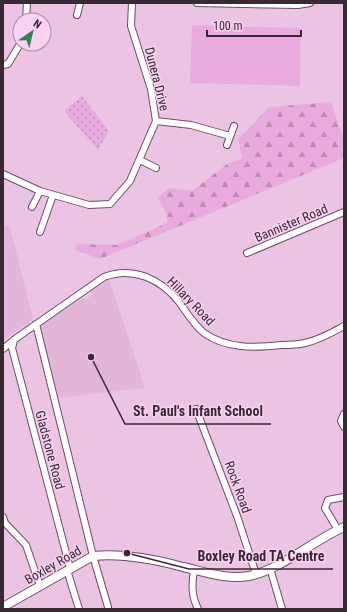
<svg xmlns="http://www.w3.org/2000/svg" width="347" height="612" font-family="'Roboto Condensed',sans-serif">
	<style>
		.built { fill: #e2b5d9 }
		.grass { fill: url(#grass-dots) }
		.forest { fill: url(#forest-firs) }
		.garden { fill: #e9abde }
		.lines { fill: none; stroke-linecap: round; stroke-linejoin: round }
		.minor-casing { stroke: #6d4c67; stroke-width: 8 }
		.tertiary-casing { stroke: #6d4c67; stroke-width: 10 }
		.minor { stroke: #fff; stroke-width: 6 }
		.tertiary { stroke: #fff; stroke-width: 8 }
		.labels { text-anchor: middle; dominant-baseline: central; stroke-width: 3; stroke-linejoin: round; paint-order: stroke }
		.street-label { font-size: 13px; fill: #382935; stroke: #f9d1f1 }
		.leader { fill: none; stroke: #382935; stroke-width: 1.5 }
		.callout-dot { fill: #382935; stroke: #f9d1f1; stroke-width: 1.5 }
		.callout-label { font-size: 14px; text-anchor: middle; font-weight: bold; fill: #382935; stroke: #f9d1f1; stroke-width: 3; stroke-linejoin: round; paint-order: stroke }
	</style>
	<defs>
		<pattern id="grass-dots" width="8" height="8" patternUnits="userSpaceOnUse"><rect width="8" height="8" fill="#e9abde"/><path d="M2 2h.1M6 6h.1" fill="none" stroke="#be8bb5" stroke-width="1.8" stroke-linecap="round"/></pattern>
		<pattern id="forest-firs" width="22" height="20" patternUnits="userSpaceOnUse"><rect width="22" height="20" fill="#e9abde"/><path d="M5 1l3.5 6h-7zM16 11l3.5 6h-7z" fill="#be8bb5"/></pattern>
	</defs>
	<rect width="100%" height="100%" fill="#ebc4e3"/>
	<path class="built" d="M 3,225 L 10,227 L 33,319 L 3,340 Z
		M 109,279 L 145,388 L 58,398 L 40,327 L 82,298 L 87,299 L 92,295 L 91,291 Z"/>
	<path class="grass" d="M 82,96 L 109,131 L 98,150 L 64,111 Z"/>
	<path class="forest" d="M 331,102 L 342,134 L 344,133 L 344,158 L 100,259 L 75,250 L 77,244 L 117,245 L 167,223 L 167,215 L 158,197 L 170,188 L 192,191 L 227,164 L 242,158 L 238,139 L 269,107 Z"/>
	<path class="garden" d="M 192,25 L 301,28 L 300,86 L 190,83 Z"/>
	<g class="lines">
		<defs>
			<path id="minor" d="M 197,3 L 298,5 L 310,3
				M 77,15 L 80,3
				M 26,20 L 27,3
				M 3,65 L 8,64 L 20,44
				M 156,121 L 191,125 L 230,136
				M 227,145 L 234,126
				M 140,160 L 156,168
				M 3,174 L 40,191 L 89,205 L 110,204 L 130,181 L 156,121 L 151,89 L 131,26 L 132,3
				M 32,207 L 40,191
				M 40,232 L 53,195
				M 247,253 L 344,212
				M 36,324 L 93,556 L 108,607
				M 14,340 L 12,348 L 70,568
				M 3,349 L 15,339 L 104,277 C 133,266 161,279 179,302 C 187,313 194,325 204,333 C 227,349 254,348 281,345 C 289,345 297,345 305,343 C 319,340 331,333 344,326
				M 196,409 L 237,516 L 256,574
				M 344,414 L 341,421 L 344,427
				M 3,517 L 5,523 L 26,545 L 40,586
				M 338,530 L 325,508 L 328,500 L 344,497
				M 270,568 L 282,609
				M 67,570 L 79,609
				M 194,570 C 192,584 191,595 198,609"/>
			<path id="tertiary" d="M 3,607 L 93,556 C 123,553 154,559 183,567 C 205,572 227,580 249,576 C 280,570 314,540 344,527"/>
		</defs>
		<use href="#minor" class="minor-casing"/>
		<use href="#tertiary" class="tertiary-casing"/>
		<use href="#minor" class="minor"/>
		<use href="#tertiary" class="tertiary"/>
	</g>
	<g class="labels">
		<g class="street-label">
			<text transform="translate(157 79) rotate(76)">Dunera Drive</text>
			<text transform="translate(291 223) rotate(-23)">Bannister Road</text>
			<text transform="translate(191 301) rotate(46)">Hillary Road</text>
			<text transform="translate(50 450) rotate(75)">Gladstone Road</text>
			<text transform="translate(238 487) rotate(70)">Rock Road</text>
			<text transform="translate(53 565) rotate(-30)">Boxley Road</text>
		</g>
	</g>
	<path class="leader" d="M91 357L125 424H271M127 553L189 569H333"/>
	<g class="callout-dot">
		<circle cx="91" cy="357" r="4"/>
		<circle cx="127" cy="553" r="4"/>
	</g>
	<g class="callout-label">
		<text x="198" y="416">St. Paul's Infant School</text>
		<text x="261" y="561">Boxley Road TA Centre</text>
	</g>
	<rect width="347" height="612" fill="none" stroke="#382935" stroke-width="8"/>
	<g transform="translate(32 32) rotate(34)"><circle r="19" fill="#f9d1f1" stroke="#ac8ea6"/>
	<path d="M0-3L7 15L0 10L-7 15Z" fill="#338050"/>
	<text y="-6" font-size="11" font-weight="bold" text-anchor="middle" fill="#382935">N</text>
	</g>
	<path d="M207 30v6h94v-6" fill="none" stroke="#382935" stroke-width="2"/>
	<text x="213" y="30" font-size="12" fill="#382935" stroke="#f9d1f1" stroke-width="3" paint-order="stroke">100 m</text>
</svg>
